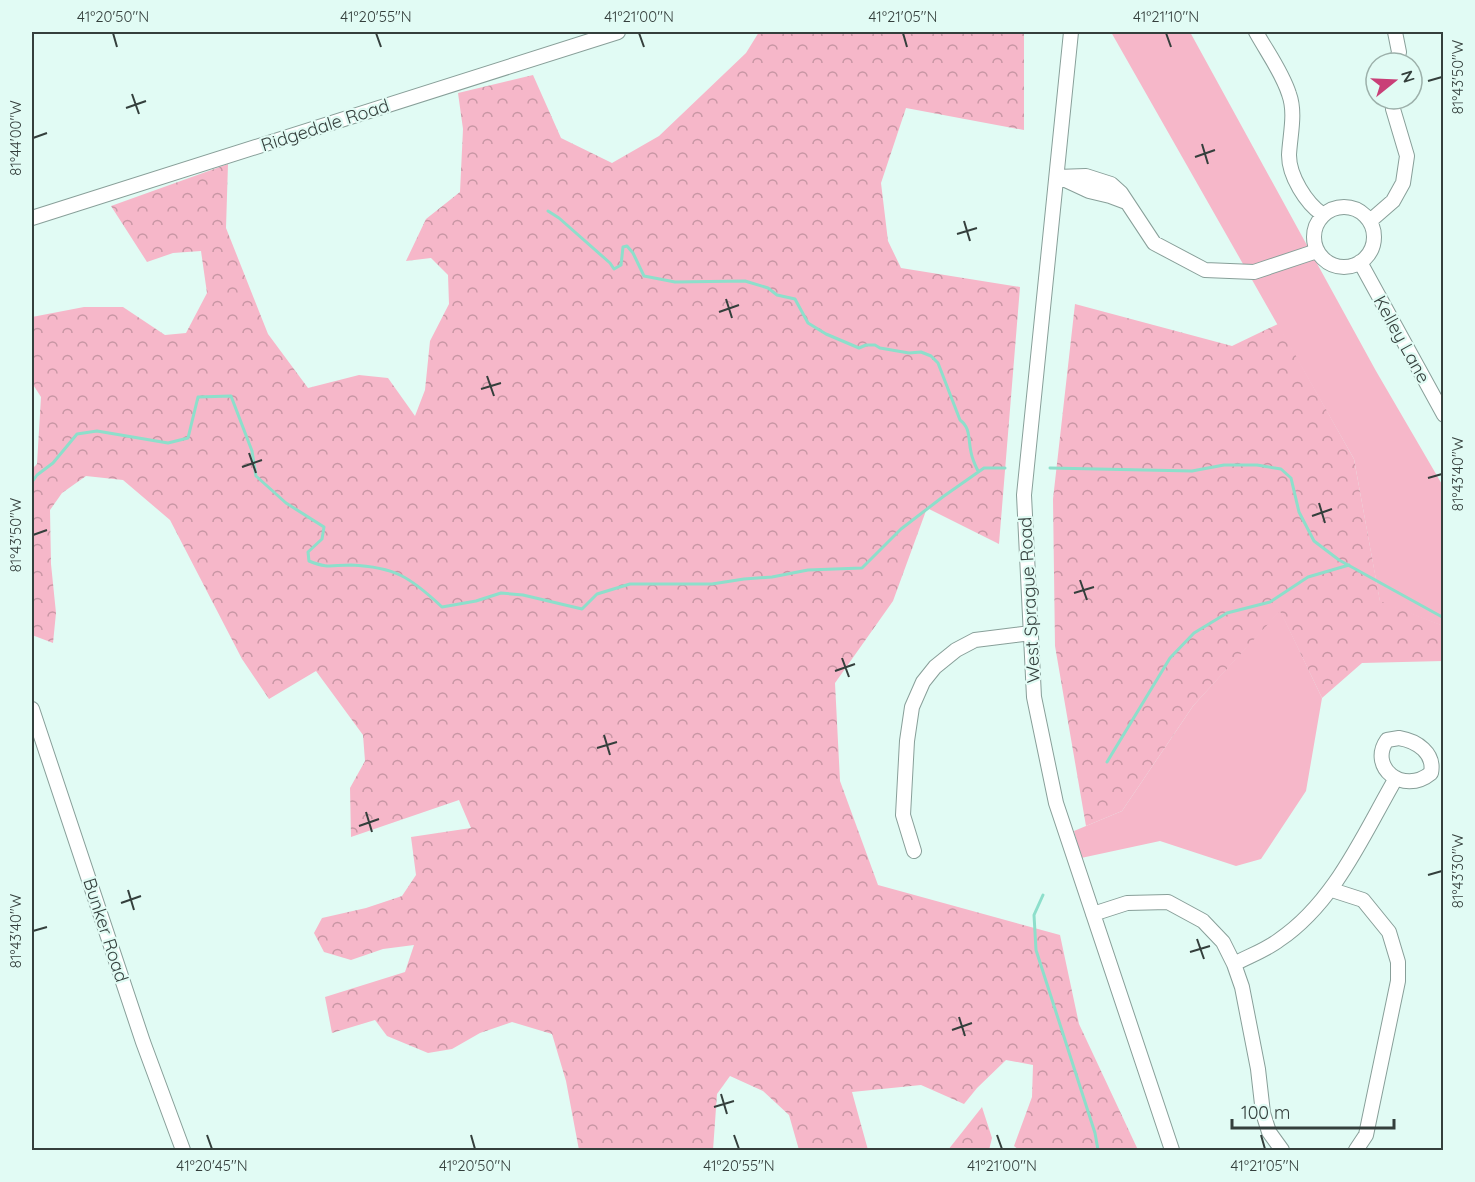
<svg xmlns="http://www.w3.org/2000/svg" width="1475" height="1182" font-family="Quicksand,sans-serif">
	<style>
		.green { fill: #f6b7c9 }
		.forest { fill: url(#forest-crowns) }
		.lines { fill: none; stroke-linecap: round; stroke-linejoin: round }
		.stream { stroke: #8ddfcb; stroke-width: 3 }
		.minor-casing { stroke: #889f99; stroke-width: 16 }
		.minor { stroke: #fff; stroke-width: 14 }
		.ticks { fill: none; stroke: #343f3c; stroke-width: 2 }
		.labels { text-anchor: middle; dominant-baseline: central; stroke-width: 4.5; stroke-linejoin: round; paint-order: stroke }
		.street-label { font-size: 18px; fill: #343f3c; stroke: #e1fbf4 }
		.neatline { fill: none; stroke: #343f3c; stroke-width: 2 }
		.ticks-label { font-size: 15px; text-anchor: middle; fill: #343f3c }
	</style>
	<defs>
		<pattern id="forest-crowns" width="20" height="18" patternUnits="userSpaceOnUse" patternTransform="scale(1.5)"><rect width="20" height="18" fill="#f6b7c9"/><path d="M2 6a3 3 0 1 1 6 0M12 15a3 3 0 1 1 6 0" fill="none" stroke="#c896a4"/></pattern>
	</defs>
	<rect width="100%" height="100%" fill="#e1fbf4"/>
	<path class="green" d="M 1111,32 L 1190,32 L 1376,371 L 1443,486 L 1443,626 L 1380,602 L 1354,459 Z
		M 1280,610 L 1322,698 L 1306,791 L 1261,859 L 1236,866 L 1160,841 L 1081,858 L 1074,831 L 1122,811 L 1193,706 Z"/>
	<path class="forest" d="M 759,32 L 1024,32 L 1024,130 L 906,108 L 881,183 L 888,241 L 901,268 L 1020,287 L 999,544 L 927,508 L 893,601 L 835,683 L 840,781 L 878,885 L 1060,935 L 1079,1024 L 1138,1150 L 1019,1150 L 1014,1146 L 1032,1097 L 1033,1065 L 1006,1060 L 977,1088 L 964,1104 L 921,1085 L 852,1092 L 868,1150 L 799,1150 L 789,1115 L 763,1091 L 730,1076 L 717,1094 L 713,1150 L 579,1150 L 566,1081 L 552,1034 L 512,1022 L 480,1033 L 452,1049 L 428,1053 L 387,1036 L 375,1020 L 332,1033 L 325,997 L 405,972 L 414,945 L 383,949 L 351,960 L 324,952 L 314,933 L 322,918 L 366,908 L 402,896 L 416,875 L 411,837 L 471,828 L 459,800 L 351,837 L 350,788 L 365,761 L 363,735 L 316,671 L 269,699 L 242,659 L 170,520 L 123,480 L 86,476 L 62,493 L 50,510 L 51,564 L 56,613 L 53,643 L 32,635 L 32,469 L 37,464 L 41,397 L 32,383 L 32,317 L 84,307 L 123,307 L 165,335 L 186,333 L 207,293 L 201,251 L 173,253 L 147,262 L 111,206 L 228,164 L 226,228 L 268,334 L 308,388 L 359,375 L 388,378 L 415,416 L 425,390 L 430,341 L 449,304 L 448,275 L 431,258 L 406,261 L 426,219 L 460,192 L 463,129 L 458,93 L 533,75 L 561,138 L 612,163 L 659,136 L 746,53 Z
		M 1075,304 L 1232,346 L 1278,324 L 1354,459 L 1380,601 L 1444,626 L 1443,661 L 1362,663 L 1322,698 L 1280,611 L 1193,706 L 1122,811 L 1086,826 L 1055,646 L 1053,499 Z
		M 982,1107 L 992,1138 L 989,1150 L 948,1150 Z"/>
	<g class="lines">
		<path class="stream" d="M 548,211 L 559,218 L 610,263 L 614,269 L 621,265 L 623,247 L 627,246 L 633,253 L 644,276 L 675,282 L 745,281 L 768,288 L 777,295 L 795,299 L 808,323 L 826,334 L 859,348 L 866,345 L 875,345 L 880,348 L 909,353 L 921,352 L 931,356 L 938,363 L 960,420 C 971,428 968,440 971,452 C 972,458 975,465 978,471
			M 1050,468 L 1192,471 L 1224,465 L 1257,465 L 1281,469 L 1291,478 L 1299,512 L 1314,541 L 1339,560 L 1444,618
			M 32,482 L 37,475 L 53,463 L 77,434 L 97,431 L 168,443 L 188,438 L 198,397 L 231,396 L 252,451 L 256,476 L 286,503 L 324,527 L 322,539 L 308,552 L 309,561 C 328,569 332,565 351,565 C 395,567 410,577 442,607 L 476,601 L 501,593 L 523,595 L 582,609 L 597,594 L 630,584 L 712,584 L 744,579 L 772,577 L 808,570 L 862,568 L 901,529 L 944,496 L 984,468 L 1005,468
			M 1107,762 L 1170,658 L 1194,633 L 1227,613 L 1270,602 L 1308,577 L 1349,565
			M 1043,895 L 1034,915 L 1036,950 L 1095,1133 L 1098,1150"/>
		<defs>
			<path id="minor" d="M 1071,32 L 1024,495 L 1034,697 L 1056,803 L 1172,1150
				M 1256,32 C 1267,52 1282,72 1289,94 C 1296,113 1290,135 1289,155 C 1289,176 1306,203 1322,214
				M 1395,32 L 1399,52 L 1396,63
				M 1057,177 L 1086,176 L 1111,184 L 1121,193 L 1154,243 L 1205,270 L 1254,272 L 1317,251
				M 1061,178 L 1089,191 L 1110,196 L 1126,202
				M1314 237a30 30 0 1 1 60 0a30 30 0 1 1-60 0Z
				M 32,218 L 618,32
				M 1370,221 L 1393,201 L 1403,183 L 1407,156 L 1393,109 L 1392,99
				M 1360,262 L 1444,415
				M 32,709 L 143,1042 L 183,1150
				M 1399,738 C 1417,741 1435,753 1431,773 C 1403,796 1368,767 1387,740 Z
				M 914,851 L 903,815 L 907,741 L 912,707 L 923,682 L 935,667 L 956,650 L 975,640 L 1031,633
				M 1332,890 L 1363,900 L 1389,932 L 1398,962 L 1398,981 L 1366,1135 L 1356,1150
				M 1093,914 L 1127,903 L 1168,902 L 1203,921 L 1223,942 L 1234,964 L 1242,987 L 1258,1069 L 1263,1113 L 1269,1132 L 1282,1150
				M 1234,964 C 1249,956 1266,950 1279,940 C 1335,902 1363,835 1396,778"/>
		</defs>
		<use href="#minor" class="minor-casing"/>
		<use href="#minor" class="minor"/>
	</g>
	<path class="ticks" d="M 113,33 L 117,47M 376,33 L 381,47M 639,33 L 644,47M 903,33 L 907,47M 1166,33 L 1171,47M 1428,81 L 1442,77M 132,94 L 139,114M 126,108 L 146,101M 33,138 L 47,133M 1202,144 L 1208,164M 1195,157 L 1215,150M 964,221 L 970,241M 957,234 L 977,228M 726,299 L 732,318M 719,312 L 739,305M 487,376 L 494,396M 481,389 L 501,383M 249,453 L 256,473M 242,467 L 262,460M 1428,478 L 1442,474M 1319,503 L 1325,523M 1312,516 L 1332,509M 33,535 L 47,530M 1080,580 L 1087,600M 1074,593 L 1094,587M 842,658 L 849,677M 835,671 L 855,664M 604,735 L 610,755M 597,748 L 617,742M 366,812 L 372,832M 359,826 L 379,819M 1428,875 L 1442,871M 128,890 L 134,910M 121,903 L 141,896M 33,931 L 47,927M 1197,939 L 1204,959M 1190,952 L 1210,946M 959,1017 L 965,1036M 952,1030 L 972,1023M 721,1094 L 727,1114M 714,1107 L 734,1101M 207,1135 L 212,1149M 471,1135 L 475,1149M 734,1135 L 739,1149M 997,1135 L 1002,1149M 1261,1135 L 1265,1149"/>
	<g class="labels">
		<g class="street-label">
			<text transform="translate(325 125) rotate(-18)">Ridgedale Road</text>
			<text transform="translate(1402 339) rotate(61)">Kelley Lane</text>
			<text transform="translate(1029 600) rotate(-93)">West Sprague Road</text>
			<text transform="translate(106 930) rotate(72)">Bunker Road</text>
		</g>
	</g>
	<rect width="1475" height="1182" fill="none" stroke="#e1fbf4" stroke-width="66"/>
	<g transform="translate(1394 81) rotate(72)"><circle r="28" fill="#e1fbf4" stroke="#9cb0aa" stroke-width="1.5"/>
	<path d="M0-4.5L10 22L0 15L-10 22Z" fill="#c93f77"/>
	<text y="-9" font-size="16" font-weight="bold" text-anchor="middle" fill="#343f3c">N</text>
	</g>
	<path d="M1232 1119v9h162v-9" fill="none" stroke="#343f3c" stroke-width="3"/>
	<text x="1241" y="1119" font-size="18" fill="#343f3c" stroke="#e1fbf4" stroke-width="4.5" paint-order="stroke">100 m</text>
	<rect x="33" y="33" width="1409" height="1116" class="neatline"/>
	<g class="ticks-label">
		<text x="113" y="22">41°20'50"N</text>
		<text x="376" y="22">41°20'55"N</text>
		<text x="639" y="22">41°21'00"N</text>
		<text x="903" y="22">41°21'05"N</text>
		<text x="1166" y="22">41°21'10"N</text>
		<text transform="translate(1458 77) rotate(-90)" y="5">81°43'50"W</text>
		<text transform="translate(16 138) rotate(-90)" y="5">81°44'00"W</text>
		<text transform="translate(1458 474) rotate(-90)" y="5">81°43'40"W</text>
		<text transform="translate(16 535) rotate(-90)" y="5">81°43'50"W</text>
		<text transform="translate(1458 871) rotate(-90)" y="5">81°43'30"W</text>
		<text transform="translate(16 931) rotate(-90)" y="5">81°43'40"W</text>
		<text x="212" y="1171">41°20'45"N</text>
		<text x="475" y="1171">41°20'50"N</text>
		<text x="739" y="1171">41°20'55"N</text>
		<text x="1002" y="1171">41°21'00"N</text>
		<text x="1265" y="1171">41°21'05"N</text>
	</g>
</svg>
